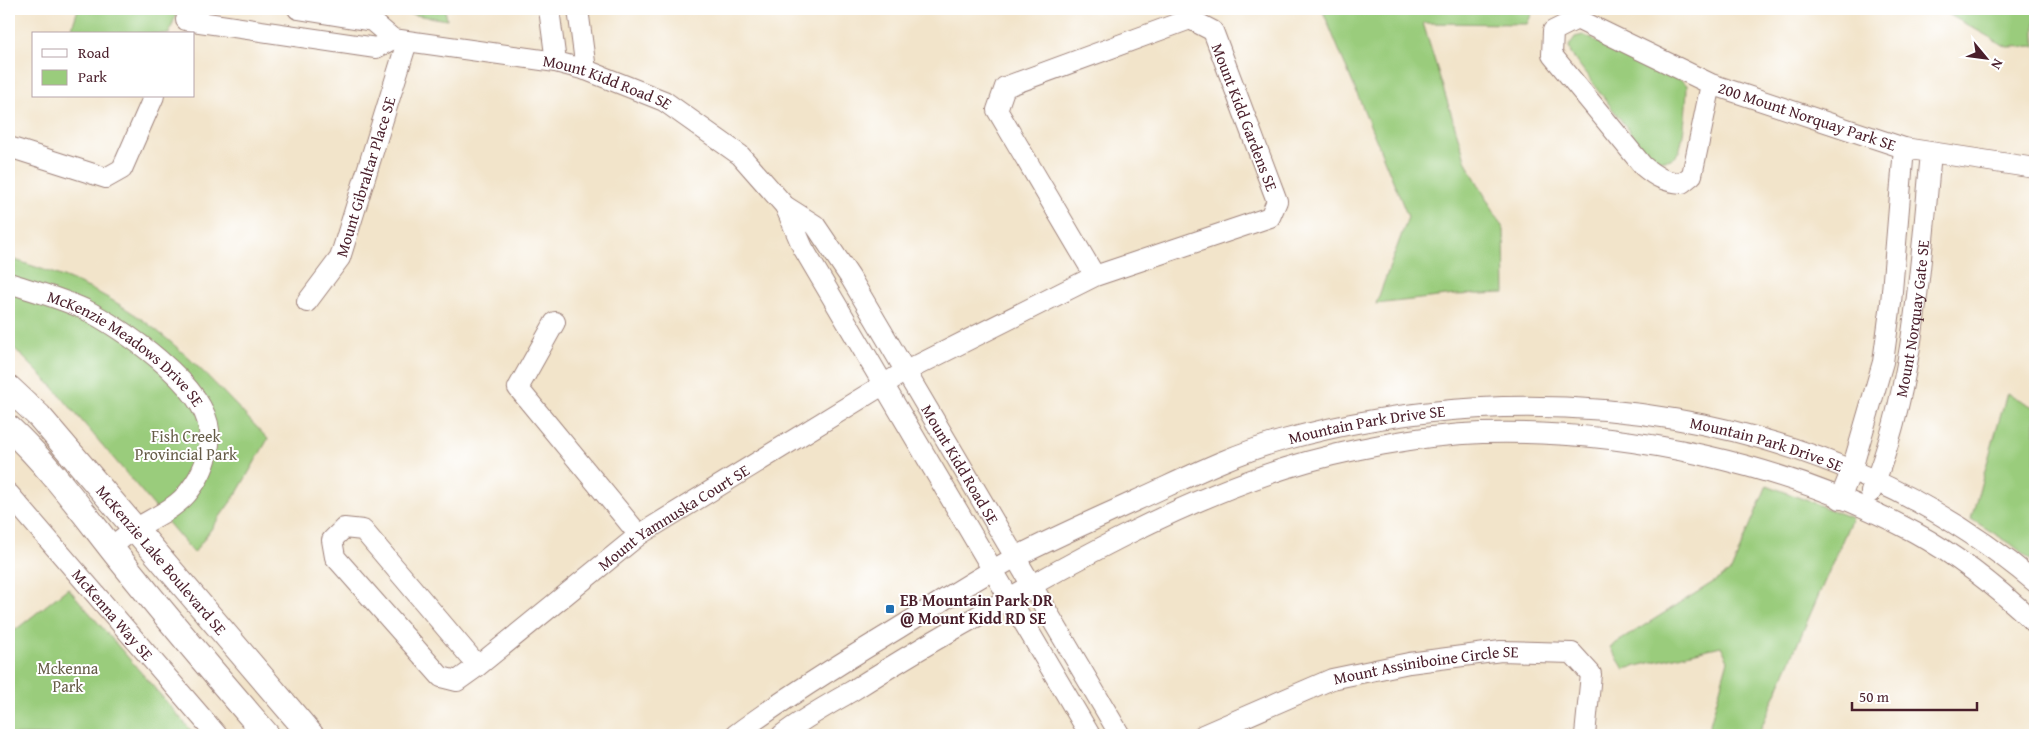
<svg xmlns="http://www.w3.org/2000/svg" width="2044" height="744" font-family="'Gentium Book Plus',serif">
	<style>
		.green { fill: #9acc7c; stroke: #727654 }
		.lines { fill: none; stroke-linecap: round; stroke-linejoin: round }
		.minor-casing { stroke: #9e827a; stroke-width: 22 }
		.major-casing { stroke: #9e827a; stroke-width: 27 }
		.minor { stroke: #fff; stroke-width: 20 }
		.major { stroke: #fff; stroke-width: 25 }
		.poi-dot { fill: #1f6fb2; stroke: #fff; stroke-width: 2 }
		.labels { text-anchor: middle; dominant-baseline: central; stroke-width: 4; stroke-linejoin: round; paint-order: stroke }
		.street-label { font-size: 16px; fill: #4a1f2b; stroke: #fff }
		.park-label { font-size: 16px; fill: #665c47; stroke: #fff }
		.poi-label { font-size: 16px; font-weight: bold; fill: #4a1f2b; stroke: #fff; text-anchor: start }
	</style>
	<rect width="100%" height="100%" fill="#fff"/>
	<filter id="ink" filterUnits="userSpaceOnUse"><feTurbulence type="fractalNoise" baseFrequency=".02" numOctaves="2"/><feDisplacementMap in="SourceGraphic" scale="10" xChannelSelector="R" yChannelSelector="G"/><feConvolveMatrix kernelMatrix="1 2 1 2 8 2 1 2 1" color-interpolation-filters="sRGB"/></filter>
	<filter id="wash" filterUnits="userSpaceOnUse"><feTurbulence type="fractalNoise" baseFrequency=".0096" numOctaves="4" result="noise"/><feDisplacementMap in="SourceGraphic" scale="20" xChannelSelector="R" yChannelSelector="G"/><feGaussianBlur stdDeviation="1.12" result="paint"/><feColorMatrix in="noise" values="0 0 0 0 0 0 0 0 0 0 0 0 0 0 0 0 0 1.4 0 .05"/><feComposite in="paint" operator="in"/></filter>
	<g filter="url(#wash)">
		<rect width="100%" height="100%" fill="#f2e4ca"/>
		<path class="green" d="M 78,9 L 178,9 L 169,34 L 70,34 Z
			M 377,9 L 445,9 L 447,20 Z
			M 1322,9 L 1534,9 L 1527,24 L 1423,23 L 1466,162 L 1504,230 L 1505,293 L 1455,295 L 1376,304 L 1408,217 Z
			M 1939,9 L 2035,9 L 2035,46 L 2007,47 Z
			M 1583,35 L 1681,80 L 1687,85 C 1687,97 1684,140 1679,151 C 1672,164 1658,161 1648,156 L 1571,54 L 1569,46 L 1575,37 Z
			M 9,258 C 45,270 82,282 115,302 C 175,337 220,389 268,439 L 237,493 L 194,553 L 53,387 L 9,343 Z
			M 2007,393 L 2035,408 L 2035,563 L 2011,544 L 1971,519 Z
			M 1767,485 L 1852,518 L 1758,735 L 1707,735 L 1728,660 L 1721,646 L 1624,669 L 1610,647 L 1731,571 Z
			M 68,588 L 195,735 L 9,735 L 9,635 Z"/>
	</g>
	<g filter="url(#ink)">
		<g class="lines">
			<defs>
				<g id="minor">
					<path id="s1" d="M 298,9 L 372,21 L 393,39 L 556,62 L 586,70 L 664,101 L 740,155 L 785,206 L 815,225 L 850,277 L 1120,735"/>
					<path d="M 549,9 L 556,62"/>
					<path d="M 578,9 L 586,70"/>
					<path d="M 186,20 L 376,48 L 393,39"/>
					<path id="s2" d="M 1711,84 L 1692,175 L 1682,183 C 1665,182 1656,177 1643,166 L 1552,55 L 1553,31 L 1577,19 L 1711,84 L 1904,148 L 2035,168"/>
					<path d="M 9,147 L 106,178 L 122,169 L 154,96"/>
					<path d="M 785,206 L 803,248 L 1090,735"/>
					<path id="s3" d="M 9,283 C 34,291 60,298 84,309 C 122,328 205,385 209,430 C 211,452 203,473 190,490 C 178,507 155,517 138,527 C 128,533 119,541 110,548"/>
					<path id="s4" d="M 307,302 L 340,258 L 407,42"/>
					<path d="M 555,322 L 518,388 L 639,535"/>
					<path id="s5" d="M 1871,492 C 1915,384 1920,267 1931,153"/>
					<path id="s6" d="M 9,494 L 217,735"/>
					<path d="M 1840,499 L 1852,469 L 1883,362 L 1891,303 L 1904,148"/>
					<path id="s7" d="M 478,666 L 363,530 L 344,528 L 332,540 L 335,557 L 441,677 L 457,681 L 478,666 L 639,535 L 904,372 L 1095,276 L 1270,217 L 1277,201 L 1213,31 L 1190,19 L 1005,87 L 997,110 L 1095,276"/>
					<path id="s8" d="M 735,735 C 783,699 833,668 884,637 C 929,610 972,580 1018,556 C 1057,536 1096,519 1135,501 C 1182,480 1230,455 1280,441 C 1536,369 1828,408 2035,582"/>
					<path d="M 782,735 C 804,718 828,705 852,691 C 893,665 934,640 976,617 C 1075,560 1177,503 1286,468 C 1344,450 1421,435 1482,433 C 1627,429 1787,464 1914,532 C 1958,556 1999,589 2035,623"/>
					<path id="s9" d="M 1203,735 L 1332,679 L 1409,663 L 1501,651 L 1572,653 L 1591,674 L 1585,735"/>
				</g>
				<g id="major">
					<path id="s10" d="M 9,388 L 39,416 L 311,735"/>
					<path d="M 9,428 C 50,466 84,514 119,558 C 167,618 217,677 267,735"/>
				</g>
			</defs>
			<use href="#minor" class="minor-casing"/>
			<use href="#major" class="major-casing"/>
			<use href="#minor" class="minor"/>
			<use href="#major" class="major"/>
		</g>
	</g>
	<rect class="poi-dot" x="885" y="604" width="10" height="10" rx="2.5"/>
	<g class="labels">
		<g class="street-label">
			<text stroke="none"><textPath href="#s1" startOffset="322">Mount Kidd Road SE</textPath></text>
			<text stroke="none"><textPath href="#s2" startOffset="594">200 Mount Norquay Park SE</textPath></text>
			<text transform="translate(1245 117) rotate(69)">Mount Kidd Gardens SE</text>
			<text stroke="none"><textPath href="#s4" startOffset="140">Mount Gibraltar Place SE</textPath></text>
			<text stroke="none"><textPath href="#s5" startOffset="179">Mount Norquay Gate SE</textPath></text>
			<text stroke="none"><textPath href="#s3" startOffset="136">McKenzie Meadows Drive SE</textPath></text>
			<text stroke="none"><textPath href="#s8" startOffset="710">Mountain Park Drive SE</textPath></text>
			<text stroke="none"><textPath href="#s8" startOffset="1115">Mountain Park Drive SE</textPath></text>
			<text stroke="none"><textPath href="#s1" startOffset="859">Mount Kidd Road SE</textPath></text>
			<text stroke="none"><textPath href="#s7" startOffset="680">Mount Yamnuska Court SE</textPath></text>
			<text stroke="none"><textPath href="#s10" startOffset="230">McKenzie Lake Boulevard SE</textPath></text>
			<text stroke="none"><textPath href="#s6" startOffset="159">McKenna Way SE</textPath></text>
			<text stroke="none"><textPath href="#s9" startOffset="236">Mount Assiniboine Circle SE</textPath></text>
		</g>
		<g class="park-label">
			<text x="186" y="436">Fish Creek<tspan x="186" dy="18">Provincial Park</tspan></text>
			<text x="68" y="668">Mckenna<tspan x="68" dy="18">Park</tspan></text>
		</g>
		<g class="poi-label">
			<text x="900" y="600">EB Mountain Park DR<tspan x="900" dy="18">@ Mount Kidd RD SE</tspan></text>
		</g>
	</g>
	<rect width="2044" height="744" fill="none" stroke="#fff" stroke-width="30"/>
	<rect x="32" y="32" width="162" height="65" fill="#ffffff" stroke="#b7a5aa"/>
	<rect x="42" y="49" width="25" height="8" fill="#ffffff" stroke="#b7a5aa"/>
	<text x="78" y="58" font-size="15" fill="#4a1f2b">Road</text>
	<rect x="42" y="70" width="25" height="15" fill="#9acc7c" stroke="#b7a5aa"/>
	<text x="78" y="82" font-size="15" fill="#4a1f2b">Park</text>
	<g transform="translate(1986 58) rotate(119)" stroke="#ffffff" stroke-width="4" paint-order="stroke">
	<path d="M0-4L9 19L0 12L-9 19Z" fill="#4a1f2b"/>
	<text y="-8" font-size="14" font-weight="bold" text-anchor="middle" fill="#4a1f2b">N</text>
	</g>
	<path d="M1852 702v8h125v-8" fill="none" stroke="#4a1f2b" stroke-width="2.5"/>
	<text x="1859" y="702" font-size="15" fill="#4a1f2b" stroke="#ffffff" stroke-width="4" paint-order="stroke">50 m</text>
</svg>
